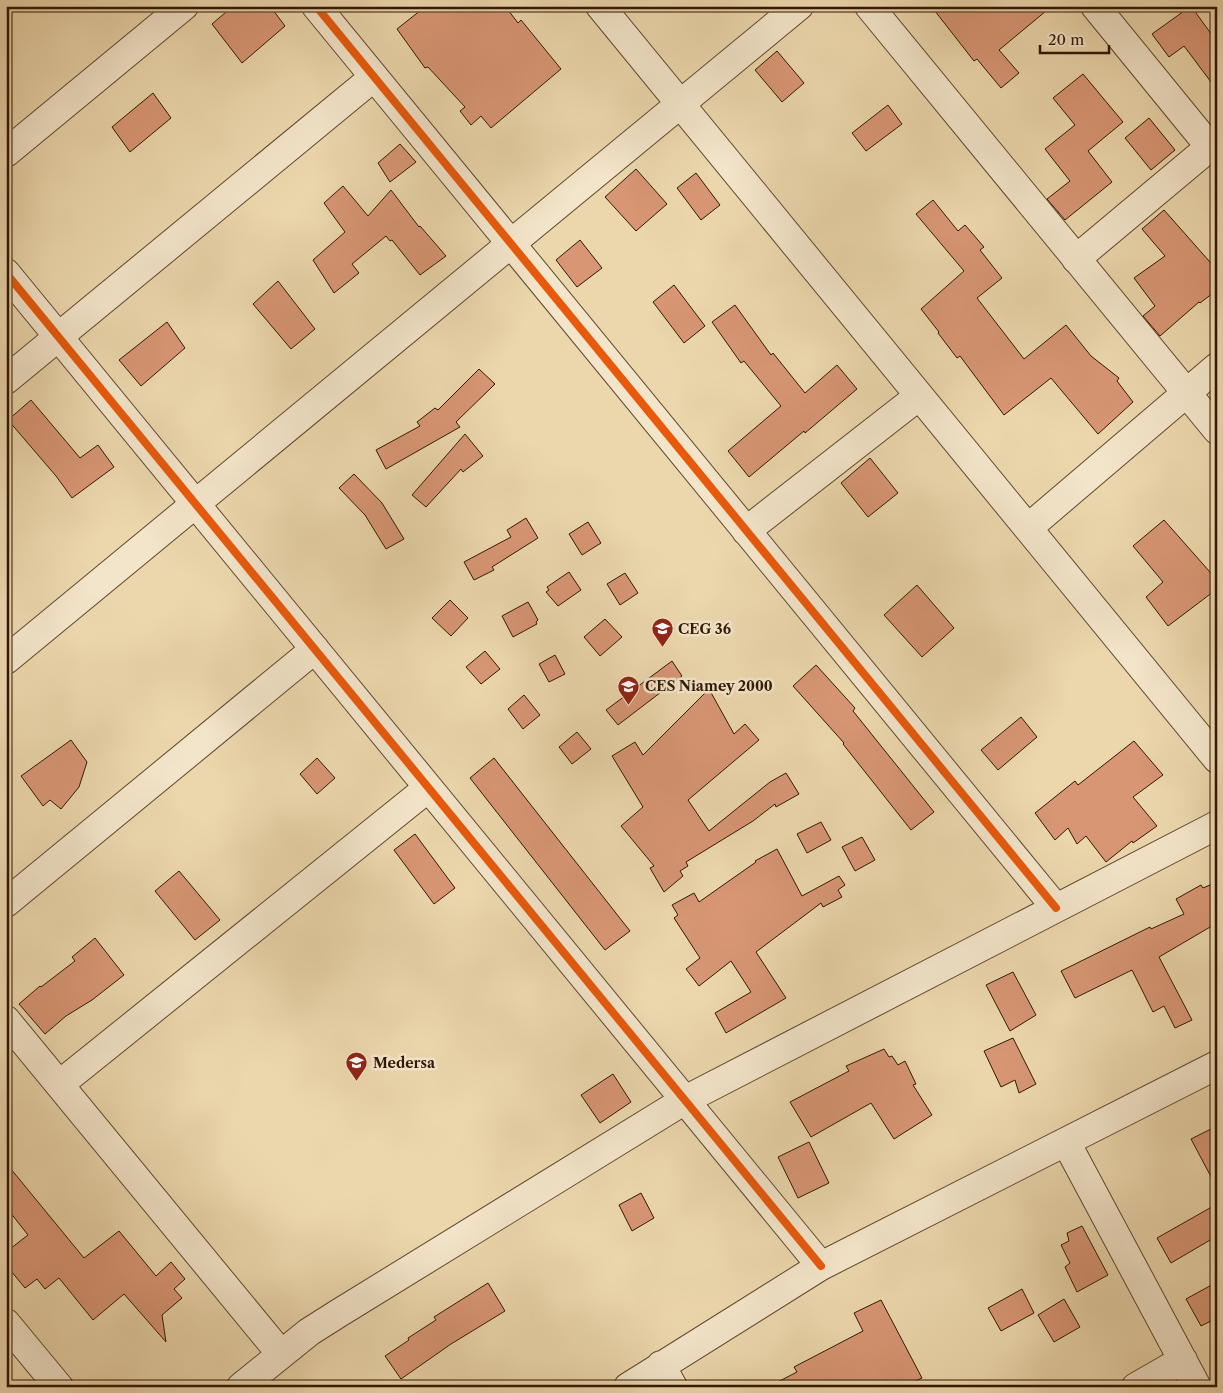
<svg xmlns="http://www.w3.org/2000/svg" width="1223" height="1393" font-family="'Libre Caslon Text',serif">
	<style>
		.building { fill: #d89674; stroke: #311703 }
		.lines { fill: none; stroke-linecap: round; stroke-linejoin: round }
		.minor-casing { stroke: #60472e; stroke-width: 30 }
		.minor { stroke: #f3e5ca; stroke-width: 28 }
		.cycleway-casing { stroke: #f3e5ca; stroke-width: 11 }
		.cycleway { stroke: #e8590c; stroke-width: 8 }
		.labels { text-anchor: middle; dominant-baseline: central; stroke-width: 5; stroke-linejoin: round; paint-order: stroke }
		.poi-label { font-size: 14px; font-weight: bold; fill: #311703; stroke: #f3e5ca; text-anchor: start }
	</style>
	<rect width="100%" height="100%" fill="#ecd7ad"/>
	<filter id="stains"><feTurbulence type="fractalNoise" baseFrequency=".004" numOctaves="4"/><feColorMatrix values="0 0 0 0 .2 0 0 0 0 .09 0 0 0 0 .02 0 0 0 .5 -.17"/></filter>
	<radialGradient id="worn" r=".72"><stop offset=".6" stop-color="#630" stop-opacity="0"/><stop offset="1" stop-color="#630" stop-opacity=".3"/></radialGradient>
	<path class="building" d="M 233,6 L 270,6 L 285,26 L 242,63 L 212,24 Z
		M 426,6 L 505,6 L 518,23 L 521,20 L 561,69 L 491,128 L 481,116 L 471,125 L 460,111 L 465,107 L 428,67 L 425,68 L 397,29 Z
		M 931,6 L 1052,6 L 999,50 L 1019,73 L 1001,88 L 977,59 L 974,61 Z
		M 1191,6 L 1217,42 L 1217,90 L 1184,46 L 1169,57 L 1152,34 Z
		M 777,51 L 804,83 L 782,102 L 755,70 Z
		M 1083,74 L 1123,122 L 1088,151 L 1112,182 L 1065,220 L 1047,199 L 1070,181 L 1045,149 L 1075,125 L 1053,98 Z
		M 153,93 L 171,118 L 130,152 L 112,127 Z
		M 888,105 L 902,124 L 866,151 L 852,133 Z
		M 1149,118 L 1175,150 L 1151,170 L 1125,138 Z
		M 400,144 L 416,162 L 390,182 L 378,163 Z
		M 636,169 L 667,204 L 636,231 L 605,197 Z
		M 696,173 L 720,205 L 701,220 L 677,188 Z
		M 343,186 L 368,216 L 391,190 L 419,227 L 420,226 L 446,256 L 420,275 L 392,240 L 390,241 L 386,236 L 352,264 L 359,273 L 334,293 L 313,260 L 345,232 L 324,203 Z
		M 933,200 L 958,231 L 965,225 L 984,247 L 980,250 L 1002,278 L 977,298 L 1024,359 L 1066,325 L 1091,356 L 1119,378 L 1117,381 L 1133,402 L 1098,434 L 1051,378 L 1004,415 L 960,356 L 957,358 L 938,333 L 939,332 L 921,309 L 964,271 L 916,214 Z
		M 1164,210 L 1217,270 L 1217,290 L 1200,303 L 1199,302 L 1160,336 L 1143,316 L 1155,306 L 1134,278 L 1165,256 L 1142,229 Z
		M 580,240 L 602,268 L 577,287 L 556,260 Z
		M 278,281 L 315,329 L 291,349 L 253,304 Z
		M 674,285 L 705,326 L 684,343 L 653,302 Z
		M 735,305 L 771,355 L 773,353 L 805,393 L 837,365 L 857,389 L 805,433 L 804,431 L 749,477 L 728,451 L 781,406 L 744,361 L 741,363 L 712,322 Z
		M 167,322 L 185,348 L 141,386 L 119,360 Z
		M 479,369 L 495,384 L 456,422 L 460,427 L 386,469 L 376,450 L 420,426 L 417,422 L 435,408 L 438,410 Z
		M 31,400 L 80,458 L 98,445 L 114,467 L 72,498 L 56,476 L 8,420 Z
		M 465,434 L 483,456 L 463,472 L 461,469 L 426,507 L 412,495 Z
		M 870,458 L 898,493 L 868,517 L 841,483 Z
		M 354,474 L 382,503 L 404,539 L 386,549 L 365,515 L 339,488 Z
		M 526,518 L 538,538 L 492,567 L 494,570 L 474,580 L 464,562 L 511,537 L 507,530 Z
		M 1164,520 L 1217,580 L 1217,589 L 1168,626 L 1146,597 L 1163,582 L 1133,546 Z
		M 588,522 L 601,543 L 582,555 L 569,534 Z
		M 569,572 L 581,590 L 558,606 L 546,592 L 549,590 L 547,587 Z
		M 625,573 L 638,593 L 620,605 L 607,584 Z
		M 917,585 L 954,628 L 922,657 L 884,615 Z
		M 450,600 L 468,618 L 451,636 L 432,618 Z
		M 528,602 L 538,620 L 536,622 L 537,624 L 513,637 L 502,616 Z
		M 605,619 L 622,637 L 600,656 L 584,637 Z
		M 485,651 L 500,669 L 481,684 L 466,667 Z
		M 555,655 L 565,674 L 549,682 L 539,664 Z
		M 672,661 L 682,676 L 618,725 L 606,710 Z
		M 816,665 L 855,708 L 853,711 L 934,812 L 911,830 L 843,744 L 844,743 L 793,686 Z
		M 709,689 L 734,734 L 745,724 L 759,740 L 688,800 L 709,831 L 770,782 L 786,773 L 799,794 L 776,807 L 775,804 L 753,821 L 686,862 L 688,866 L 680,871 L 683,876 L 664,892 L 650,868 L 654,866 L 621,826 L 643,807 L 612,756 L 635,742 L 643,755 Z
		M 524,695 L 540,715 L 523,729 L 508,709 Z
		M 1021,717 L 1037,737 L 998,770 L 981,750 Z
		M 577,732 L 591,749 L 572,764 L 559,747 Z
		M 71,740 L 87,762 L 79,787 L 61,809 L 50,800 L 43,806 L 21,776 Z
		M 1134,741 L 1163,775 L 1133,797 L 1157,826 L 1133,843 L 1132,841 L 1106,862 L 1086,836 L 1077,844 L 1068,828 L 1055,840 L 1035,813 L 1075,781 L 1078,785 Z
		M 317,758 L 335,778 L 317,794 L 300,774 Z
		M 494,758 L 630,931 L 605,950 L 470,778 Z
		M 821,822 L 831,840 L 807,853 L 797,834 Z
		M 415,834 L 455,888 L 434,904 L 394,850 Z
		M 862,837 L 875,860 L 855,871 L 842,847 Z
		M 777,849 L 802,896 L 839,876 L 845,885 L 838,890 L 842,897 L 823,907 L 821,903 L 756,952 L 786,998 L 726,1033 L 715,1013 L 751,992 L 731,961 L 699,986 L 686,969 L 700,958 L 674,918 L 678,915 L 672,905 L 694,893 L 699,902 L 756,862 L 755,861 Z
		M 179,871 L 220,920 L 195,940 L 155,891 Z
		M 1217,882 L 1217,923 L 1159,957 L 1192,1020 L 1175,1028 L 1164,1006 L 1153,1012 L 1132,970 L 1075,998 L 1061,971 L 1150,927 L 1151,929 L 1184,914 L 1176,899 L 1201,885 L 1203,888 Z
		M 95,938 L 124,975 L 92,1000 L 66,1016 L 45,1034 L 19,1004 L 40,986 L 41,987 L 75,961 L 72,957 Z
		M 1013,972 L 1036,1015 L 1010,1031 L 986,985 Z
		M 1013,1038 L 1036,1084 L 1019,1093 L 1015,1080 L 1001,1087 L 984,1051 Z
		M 884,1049 L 889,1057 L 892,1056 L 898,1065 L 905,1061 L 916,1084 L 913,1085 L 932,1115 L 894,1139 L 871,1103 L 811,1137 L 790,1102 L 849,1071 L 846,1066 Z
		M 613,1074 L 631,1102 L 600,1123 L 581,1095 Z
		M 1217,1126 L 1217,1188 L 1191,1139 Z
		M 809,1142 L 829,1183 L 798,1198 L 778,1157 Z
		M 6,1163 L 84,1258 L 119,1231 L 156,1276 L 171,1262 L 185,1279 L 174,1289 L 182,1298 L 162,1315 L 166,1342 L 124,1294 L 93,1320 L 59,1278 L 45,1289 L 37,1279 L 25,1288 L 6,1265 L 6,1252 L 28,1235 L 6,1207 Z
		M 641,1193 L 654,1218 L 632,1231 L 619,1205 Z
		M 1217,1204 L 1217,1236 L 1171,1263 L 1157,1238 Z
		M 1082,1226 L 1108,1275 L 1077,1292 L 1065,1267 L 1070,1263 L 1061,1245 L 1069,1241 L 1067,1233 Z
		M 1217,1282 L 1217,1318 L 1201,1326 L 1186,1299 Z
		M 488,1283 L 505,1311 L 451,1344 L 401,1379 L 385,1356 L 409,1340 L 408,1338 L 436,1320 L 434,1317 Z
		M 1022,1289 L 1034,1313 L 1001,1331 L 988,1308 Z
		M 1064,1299 L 1080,1327 L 1054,1342 L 1038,1315 Z
		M 881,1300 L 922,1378 L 903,1387 L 768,1387 L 797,1372 L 794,1367 L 863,1331 L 854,1313 Z"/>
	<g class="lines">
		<defs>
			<path id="minor" d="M 316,6 L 1056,908
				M 600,6 L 1217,759
				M 869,6 L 1217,430
				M 1095,6 L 1210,147
				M 6,153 L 184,6
				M 1076,259 L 1217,141
				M 6,273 L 821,1266
				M 6,380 L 374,77
				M 1028,528 L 1217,367
				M 746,531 L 919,396
				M 6,660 L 799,6
				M 6,903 L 315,649
				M 6,1020 L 281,1354
				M 60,1084 L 428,788
				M 1066,1142 L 1197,1387
				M 6,1323 L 59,1387
				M 661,1365 L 673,1387
				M 241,1387 L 309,1332 L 339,1313 L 685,1100 L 1217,825
				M 628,1387 L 821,1266 L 1217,1065
				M 1136,1387 L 1183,1360"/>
		</defs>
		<use href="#minor" class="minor-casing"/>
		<use href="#minor" class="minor"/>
		<defs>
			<path id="cycleway" d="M 316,6 L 1056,908
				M 6,273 L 821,1266"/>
		</defs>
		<use href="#cycleway" class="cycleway-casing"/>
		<use href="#cycleway" class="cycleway"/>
	</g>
	<defs>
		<symbol id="school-pin" viewBox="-11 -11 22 30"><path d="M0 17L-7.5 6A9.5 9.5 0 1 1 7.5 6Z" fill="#8f2418" stroke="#f3e5ca"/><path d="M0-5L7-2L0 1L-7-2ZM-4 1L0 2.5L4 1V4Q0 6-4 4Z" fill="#fff"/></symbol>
	</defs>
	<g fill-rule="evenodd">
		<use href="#school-pin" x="650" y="616" width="25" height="34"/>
		<use href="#school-pin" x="616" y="674" width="25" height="34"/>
		<use href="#school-pin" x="344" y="1050" width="25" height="34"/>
	</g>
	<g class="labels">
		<g class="poi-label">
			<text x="678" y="629">CEG 36</text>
			<text x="645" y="686">CES Niamey 2000</text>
			<text x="373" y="1063">Medersa</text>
		</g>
	</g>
	<rect width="1223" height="1393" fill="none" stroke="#ecd7ad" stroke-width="25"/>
	<rect x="8" y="8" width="1208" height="1378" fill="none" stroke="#311703" stroke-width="2.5"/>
	<rect x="12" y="12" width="1198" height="1368" fill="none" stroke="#311703"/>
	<path d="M1040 45v8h69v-8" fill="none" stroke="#311703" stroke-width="2.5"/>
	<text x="1048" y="45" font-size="15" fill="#311703" stroke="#f3e5ca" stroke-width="4" paint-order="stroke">20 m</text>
	<rect width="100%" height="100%" filter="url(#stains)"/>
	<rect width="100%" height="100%" fill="url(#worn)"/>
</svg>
